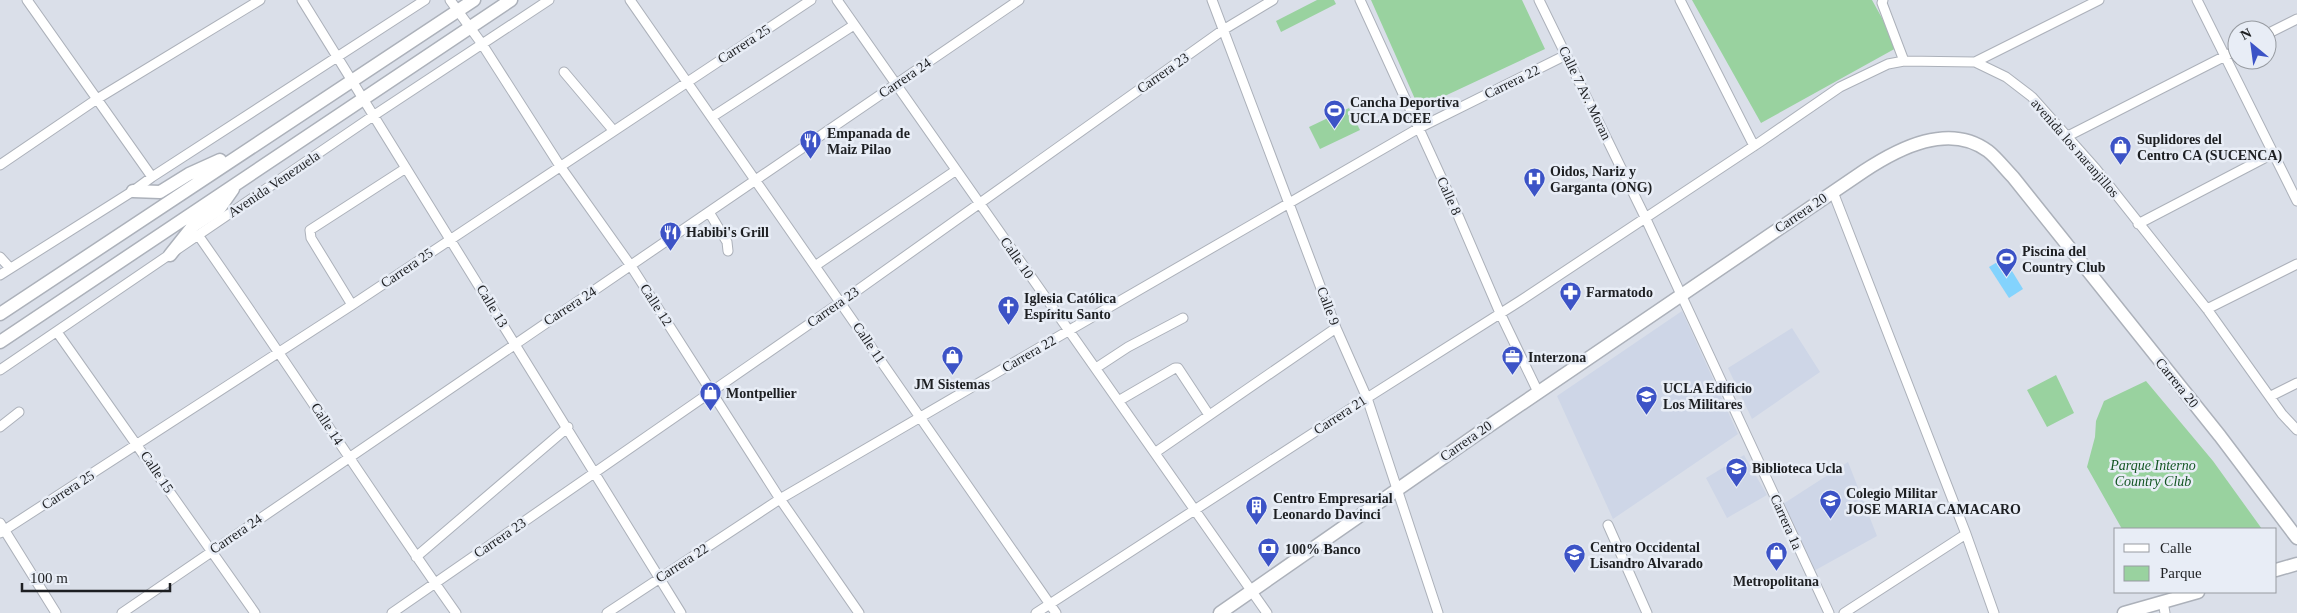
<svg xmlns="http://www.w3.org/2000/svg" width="2297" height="613" font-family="'Times New Roman',serif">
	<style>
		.built { fill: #ced6e7 }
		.green { fill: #99d29f }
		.water { fill: #83d3fd }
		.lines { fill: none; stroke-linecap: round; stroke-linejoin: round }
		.street-casing { stroke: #acb1ba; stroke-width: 11 }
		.secondary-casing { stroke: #acb1ba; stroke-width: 15 }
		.street { stroke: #fff; stroke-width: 9 }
		.secondary { stroke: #fff; stroke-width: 12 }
		.labels { text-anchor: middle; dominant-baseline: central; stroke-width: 5; stroke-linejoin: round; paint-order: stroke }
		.street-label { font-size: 14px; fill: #1d1f22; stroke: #e8edf6 }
		.poi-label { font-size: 14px; font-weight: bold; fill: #1d1f22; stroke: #e8edf6; text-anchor: start }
		.park-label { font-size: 14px; font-style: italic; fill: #135523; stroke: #e8edf6 }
	</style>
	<rect width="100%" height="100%" fill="#dadfe9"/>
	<path class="built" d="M 1682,311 L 1738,434 L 1613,519 L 1557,396 Z
		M 1792,328 L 1820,372 L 1752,419 L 1728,368 Z
		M 1744,455 L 1767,495 L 1727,518 L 1706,478 Z
		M 1848,462 L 1877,536 L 1812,572 L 1783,504 Z"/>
	<path class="green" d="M 1317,0 L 1334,0 L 1336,4 L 1281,32 L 1276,21 Z
		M 1371,0 L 1522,0 L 1545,49 L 1419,108 Z
		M 1692,0 L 1872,0 L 1898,47 L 1761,123 Z
		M 1349,108 L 1360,130 L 1320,149 L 1309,127 Z
		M 2056,375 L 2074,413 L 2047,427 L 2027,390 Z
		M 2146,381 L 2213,461 L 2262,529 L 2122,529 L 2087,467 L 2095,437 L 2096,421 L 2104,401 Z"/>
	<path class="water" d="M 2004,258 L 2023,289 L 2009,298 L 1989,267 Z"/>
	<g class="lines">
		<defs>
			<path id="street" d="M 27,0 L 152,177
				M 302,0 L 681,613
				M 450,0 L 482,44 L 560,166 L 631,266 L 780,499 L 859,613
				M 630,0 L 1056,613
				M 837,0 L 1267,613
				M 1212,0 L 1336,328 L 1367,398 L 1438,613
				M 1360,0 L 1448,192 L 1500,313 L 1538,392
				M 1539,0 L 1645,217 L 1829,613
				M 1680,0 L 1754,146
				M 1883,0 L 1882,3 L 1904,61
				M 2197,0 L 2297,201
				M 2267,34 L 2297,19
				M 1975,62 L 2099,0
				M 564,72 L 613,130
				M 712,117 L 854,25
				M 2068,136 L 2237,50
				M 0,165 L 97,99 L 260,0
				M 1833,192 L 1966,534 L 1994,613
				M 709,212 L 727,242 L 728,251
				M 2138,224 L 2274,153
				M 198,235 C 286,360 368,489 456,613
				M 0,257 L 10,268
				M 815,266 L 955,171
				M 0,275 L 133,191 L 152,177 L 425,0
				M 352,305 L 311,238 L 310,230 L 406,168
				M 2207,309 L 2297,264
				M 57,332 L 255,613
				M 1096,368 L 1128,347 L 1183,318
				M 0,370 L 373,116 L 549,0
				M 2271,396 L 2297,383
				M 1120,400 L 1175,368 L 1178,368 L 1209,415
				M 0,427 L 19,412
				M 1156,452 L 1336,328
				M 0,523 L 56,613
				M 1608,525 L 1647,613
				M 0,533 L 352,305 L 811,0
				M 416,557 L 568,427
				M 2163,602 L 2165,613
				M 122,613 L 1019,0
				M 392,613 L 841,302 L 1223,30 L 1273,0
				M 607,613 L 780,499 L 1068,331 L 1419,128 L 1566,55
				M 1036,613 L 1367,398 L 1520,301 L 1760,142 L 1840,87 L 1888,64 L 1904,61 L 1975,62 L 2006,77 L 2032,97 L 2096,169 L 2207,309 L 2282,414 L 2297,430
				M 1844,613 L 1966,534"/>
			<path id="secondary" d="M 133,191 L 160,192 L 189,174 L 220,160
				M 170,255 L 193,226 L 219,209 L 233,189
				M 0,314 L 474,0
				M 0,342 L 511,0
				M 2276,570 L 2297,564
				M 1220,613 L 1483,430 L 1864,171 C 1899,148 1949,122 1988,151 C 1997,158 2005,169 2013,177 L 2220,436 L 2297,538
				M 2124,613 L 2198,592"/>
		</defs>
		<use href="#street" class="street-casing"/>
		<use href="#secondary" class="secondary-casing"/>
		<use href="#street" class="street"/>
		<use href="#secondary" class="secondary"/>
	</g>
	<defs>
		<symbol id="stadium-pin" viewBox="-11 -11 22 30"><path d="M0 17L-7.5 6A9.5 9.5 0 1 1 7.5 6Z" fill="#3c53c6" stroke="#e8edf6"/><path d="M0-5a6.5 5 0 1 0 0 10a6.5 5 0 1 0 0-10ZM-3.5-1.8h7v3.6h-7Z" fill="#fff"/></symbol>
		<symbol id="restaurant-pin" viewBox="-11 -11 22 30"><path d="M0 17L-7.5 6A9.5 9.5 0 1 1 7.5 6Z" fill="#3c53c6" stroke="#e8edf6"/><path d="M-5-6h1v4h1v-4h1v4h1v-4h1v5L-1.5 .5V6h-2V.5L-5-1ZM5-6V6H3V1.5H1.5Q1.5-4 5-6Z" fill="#fff"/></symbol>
		<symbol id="shop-pin" viewBox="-11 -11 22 30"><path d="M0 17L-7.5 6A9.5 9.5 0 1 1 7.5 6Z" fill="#3c53c6" stroke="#e8edf6"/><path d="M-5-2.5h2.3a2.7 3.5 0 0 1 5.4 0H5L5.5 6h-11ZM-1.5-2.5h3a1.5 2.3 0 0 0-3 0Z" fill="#fff"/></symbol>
		<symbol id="hospital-pin" viewBox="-11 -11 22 30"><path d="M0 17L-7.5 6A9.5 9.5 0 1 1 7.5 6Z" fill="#3c53c6" stroke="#e8edf6"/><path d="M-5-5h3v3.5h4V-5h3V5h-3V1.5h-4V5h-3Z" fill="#fff"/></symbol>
		<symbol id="pharmacy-pin" viewBox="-11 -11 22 30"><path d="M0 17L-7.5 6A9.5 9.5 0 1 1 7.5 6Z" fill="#3c53c6" stroke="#e8edf6"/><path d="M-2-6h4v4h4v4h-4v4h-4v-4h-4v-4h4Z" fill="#fff"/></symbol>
		<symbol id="church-pin" viewBox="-11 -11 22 30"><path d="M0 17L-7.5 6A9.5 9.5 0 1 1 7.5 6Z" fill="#3c53c6" stroke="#e8edf6"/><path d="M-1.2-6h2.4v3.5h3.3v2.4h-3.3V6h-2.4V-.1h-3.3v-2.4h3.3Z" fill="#fff"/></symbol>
		<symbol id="office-pin" viewBox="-11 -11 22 30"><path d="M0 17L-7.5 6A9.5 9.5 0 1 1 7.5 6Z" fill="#3c53c6" stroke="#e8edf6"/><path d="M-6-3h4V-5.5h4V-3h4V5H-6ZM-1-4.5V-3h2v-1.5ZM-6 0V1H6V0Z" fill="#fff"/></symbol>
		<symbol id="university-pin" viewBox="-11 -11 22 30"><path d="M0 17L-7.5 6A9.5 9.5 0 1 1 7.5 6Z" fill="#3c53c6" stroke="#e8edf6"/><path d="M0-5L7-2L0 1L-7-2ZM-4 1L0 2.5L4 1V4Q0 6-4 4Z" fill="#fff"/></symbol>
		<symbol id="school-pin" viewBox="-11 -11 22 30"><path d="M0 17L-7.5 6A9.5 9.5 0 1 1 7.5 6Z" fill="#3c53c6" stroke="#e8edf6"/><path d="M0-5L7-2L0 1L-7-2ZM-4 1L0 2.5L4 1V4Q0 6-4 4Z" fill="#fff"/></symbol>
		<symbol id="building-pin" viewBox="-11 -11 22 30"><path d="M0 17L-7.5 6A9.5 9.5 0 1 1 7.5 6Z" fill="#3c53c6" stroke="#e8edf6"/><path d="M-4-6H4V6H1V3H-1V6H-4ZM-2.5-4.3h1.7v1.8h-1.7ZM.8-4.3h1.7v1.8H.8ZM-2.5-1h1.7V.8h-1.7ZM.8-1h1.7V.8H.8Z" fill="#fff"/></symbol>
		<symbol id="bank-pin" viewBox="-11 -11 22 30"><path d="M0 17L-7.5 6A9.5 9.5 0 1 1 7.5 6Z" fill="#3c53c6" stroke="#e8edf6"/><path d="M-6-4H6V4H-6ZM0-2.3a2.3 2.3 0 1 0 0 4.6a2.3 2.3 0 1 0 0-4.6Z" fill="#fff"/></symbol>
	</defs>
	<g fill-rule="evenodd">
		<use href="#stadium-pin" x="1322" y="98" width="25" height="34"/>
		<use href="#restaurant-pin" x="798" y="128" width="25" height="34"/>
		<use href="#shop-pin" x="2108" y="134" width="25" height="34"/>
		<use href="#hospital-pin" x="1522" y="166" width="25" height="34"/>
		<use href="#restaurant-pin" x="658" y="220" width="25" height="34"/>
		<use href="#stadium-pin" x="1994" y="246" width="25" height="34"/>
		<use href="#pharmacy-pin" x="1558" y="280" width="25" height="34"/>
		<use href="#church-pin" x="996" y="294" width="25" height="34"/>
		<use href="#shop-pin" x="940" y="344" width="25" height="34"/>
		<use href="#office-pin" x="1500" y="344" width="25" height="34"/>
		<use href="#shop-pin" x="698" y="380" width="25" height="34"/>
		<use href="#university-pin" x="1634" y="384" width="25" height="34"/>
		<use href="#university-pin" x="1724" y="456" width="25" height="34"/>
		<use href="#school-pin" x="1818" y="488" width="25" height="34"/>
		<use href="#building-pin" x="1244" y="494" width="25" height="34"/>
		<use href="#bank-pin" x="1256" y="536" width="25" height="34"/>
		<use href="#shop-pin" x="1764" y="540" width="25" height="34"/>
		<use href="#university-pin" x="1562" y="542" width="25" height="34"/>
	</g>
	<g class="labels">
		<g class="street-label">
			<text transform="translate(744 44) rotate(-33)">Carrera 25</text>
			<text transform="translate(1163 73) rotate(-35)">Carrera 23</text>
			<text transform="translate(905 78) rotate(-34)">Carrera 24</text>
			<text transform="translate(1512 82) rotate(-26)">Carrera 22</text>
			<text transform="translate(1585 93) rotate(64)">Calle 7 Av. Moran</text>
			<text transform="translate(2075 148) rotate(49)">avenida los naranjillos</text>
			<text transform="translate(274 184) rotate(-34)">Avenida Venezuela</text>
			<text transform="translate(1449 196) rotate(66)">Calle 8</text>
			<text transform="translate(1801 213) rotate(-34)">Carrera 20</text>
			<text transform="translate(1017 258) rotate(55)">Calle 10</text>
			<text transform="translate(407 268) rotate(-34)">Carrera 25</text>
			<text transform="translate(656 305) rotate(57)">Calle 12</text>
			<text transform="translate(492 306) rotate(59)">Calle 13</text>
			<text transform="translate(570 306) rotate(-33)">Carrera 24</text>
			<text transform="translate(1328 306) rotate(69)">Calle 9</text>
			<text transform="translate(833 307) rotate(-35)">Carrera 23</text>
			<text transform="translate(869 343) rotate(56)">Calle 11</text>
			<text transform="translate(1029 354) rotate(-30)">Carrera 22</text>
			<text transform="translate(2177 383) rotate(51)">Carrera 20</text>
			<text transform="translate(1340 415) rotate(-33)">Carrera 21</text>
			<text transform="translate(327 424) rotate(57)">Calle 14</text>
			<text transform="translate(1466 441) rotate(-35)">Carrera 20</text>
			<text transform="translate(157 472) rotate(56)">Calle 15</text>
			<text transform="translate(68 490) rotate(-33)">Carrera 25</text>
			<text transform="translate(1786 522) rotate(66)">Carrera 1a</text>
			<text transform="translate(236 534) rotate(-34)">Carrera 24</text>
			<text transform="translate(500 538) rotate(-34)">Carrera 23</text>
			<text transform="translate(682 563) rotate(-33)">Carrera 22</text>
		</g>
		<g class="poi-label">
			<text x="1350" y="102">Cancha Deportiva<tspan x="1350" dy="16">UCLA DCEE</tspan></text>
			<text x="827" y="133">Empanada de<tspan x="827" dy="16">Maiz Pilao</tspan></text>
			<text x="2137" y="139">Suplidores del<tspan x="2137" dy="16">Centro CA (SUCENCA)</tspan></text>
			<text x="1550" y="171">Oidos, Nariz y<tspan x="1550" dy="16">Garganta (ONG)</tspan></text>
			<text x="686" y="232">Habibi's Grill</text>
			<text x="2022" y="251">Piscina del<tspan x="2022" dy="16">Country Club</tspan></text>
			<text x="1586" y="292">Farmatodo</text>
			<text x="1024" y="298">Iglesia Católica<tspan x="1024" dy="16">Espíritu Santo</tspan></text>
			<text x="1528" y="357">Interzona</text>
			<text x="952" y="384" text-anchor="middle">JM Sistemas</text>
			<text x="1663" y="388">UCLA Edificio<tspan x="1663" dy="16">Los Militares</tspan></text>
			<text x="726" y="393">Montpellier</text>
			<text x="1752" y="468">Biblioteca Ucla</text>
			<text x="1846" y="493">Colegio Militar<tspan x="1846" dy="16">JOSE MARIA CAMACARO</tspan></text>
			<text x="1273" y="498">Centro Empresarial<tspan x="1273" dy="16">Leonardo Davinci</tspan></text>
			<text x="1590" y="547">Centro Occidental<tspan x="1590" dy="16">Lisandro Alvarado</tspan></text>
			<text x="1285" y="549">100% Banco</text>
			<text x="1776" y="581" text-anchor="middle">Metropolitana</text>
		</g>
		<g class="park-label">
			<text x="2153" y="465">Parque Interno<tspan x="2153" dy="16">Country Club</tspan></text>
		</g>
	</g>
	<rect x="2114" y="528" width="162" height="65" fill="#e8edf6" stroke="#979ba1"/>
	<rect x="2124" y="544" width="25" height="8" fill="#ffffff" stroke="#979ba1"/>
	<text x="2160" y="553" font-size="15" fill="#1d1f22">Calle</text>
	<rect x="2124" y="566" width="25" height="15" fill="#99d29f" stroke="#979ba1"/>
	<text x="2160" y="578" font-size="15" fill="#1d1f22">Parque</text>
	<g transform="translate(2252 45) rotate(331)"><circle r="24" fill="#e8edf6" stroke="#979ba1"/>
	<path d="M0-4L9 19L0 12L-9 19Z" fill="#3c53c6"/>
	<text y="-8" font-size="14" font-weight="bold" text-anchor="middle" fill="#1d1f22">N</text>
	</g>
	<path d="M22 583v8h148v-8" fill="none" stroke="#1d1f22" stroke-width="2.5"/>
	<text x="30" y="583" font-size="15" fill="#1d1f22" stroke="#e8edf6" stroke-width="4" paint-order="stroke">100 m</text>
</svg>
